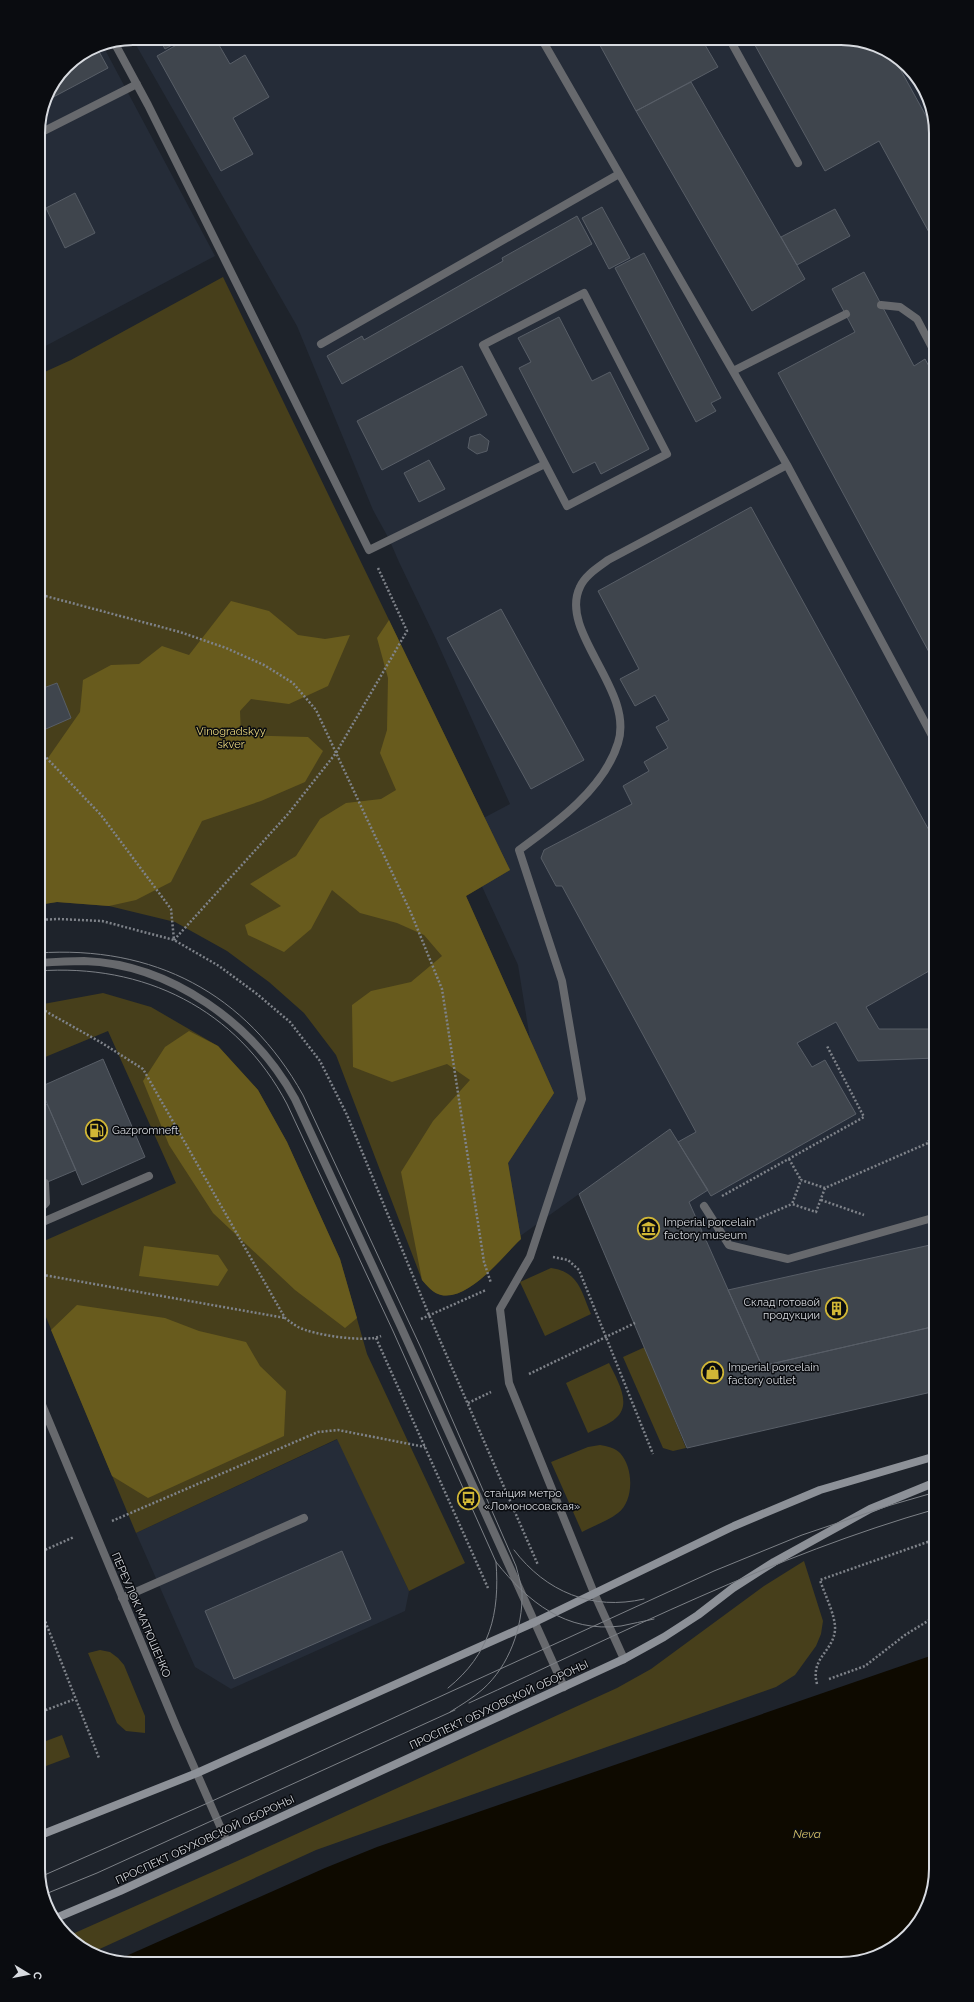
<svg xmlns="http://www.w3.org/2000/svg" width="974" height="2002" font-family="Raleway,sans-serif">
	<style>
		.built { fill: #252c38 }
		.green { fill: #473f1b }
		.forest { fill: #685b1d }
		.water { fill: #0e0a00 }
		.building { fill: #3f454d; stroke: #585e67 }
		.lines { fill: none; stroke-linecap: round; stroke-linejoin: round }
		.path { stroke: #7f838a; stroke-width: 2.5; stroke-dasharray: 2 2; stroke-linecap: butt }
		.lane { stroke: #67696d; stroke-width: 8 }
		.street { stroke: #67696d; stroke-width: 8 }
		.secondary { stroke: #8d9198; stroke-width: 8 }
		.tram { stroke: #7d8187; stroke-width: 1 }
		.labels { text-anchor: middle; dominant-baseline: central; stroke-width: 3; stroke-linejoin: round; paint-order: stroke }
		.park-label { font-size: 11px; fill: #e9d67d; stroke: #0a0c10 }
		.poi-label { font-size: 11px; fill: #d8dbe0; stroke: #0a0c10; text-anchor: start }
		.street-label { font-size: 11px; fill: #d8dbe0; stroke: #0a0c10 }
		.water-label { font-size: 12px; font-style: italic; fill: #d4c068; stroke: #0a0c10 }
		.rim { fill: none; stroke: #d8dbe0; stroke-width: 2 }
	</style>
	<rect width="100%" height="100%" fill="#1e232b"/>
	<path class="built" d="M 132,38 L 847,38 L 898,58 L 929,97 L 936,133 L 936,1391 L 687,1448 L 579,1194 L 491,1257 L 482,1173 L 535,1070 L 518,965 L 457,832 L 510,804 L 434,635 L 399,562 L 389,539 L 373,510 L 297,326 Z
		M 102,44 L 215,256 L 38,350 L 38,127 L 45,97 L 66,66 L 97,45 Z
		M 338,1439 L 409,1591 L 405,1611 L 231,1689 L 195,1667 L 136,1533 Z"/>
	<path class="green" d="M 223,277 L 510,870 L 466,896 L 554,1093 L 508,1163 L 521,1239 C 503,1256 469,1301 441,1295 C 433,1293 427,1286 422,1280 L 336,1055 L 304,1013 L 269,982 L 227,951 L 175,922 L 109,906 L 57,902 L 38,905 L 38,375 L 71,360 Z
		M 103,993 L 151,1007 L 218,1046 L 258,1090 L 287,1142 L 340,1259 L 367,1354 L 465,1563 L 409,1591 L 337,1439 L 136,1533 L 38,1298 L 38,1250 L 44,1241 L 176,1183 L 108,1031 L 38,1060 L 38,1005 Z
		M 551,1268 C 579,1272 581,1291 591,1314 L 545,1336 L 520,1282 Z
		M 645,1347 L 686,1448 L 673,1451 L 663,1448 L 623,1357 Z
		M 609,1363 C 616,1378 633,1404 616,1418 C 609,1425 597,1428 588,1433 L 566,1383 Z
		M 600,1445 C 607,1446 615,1448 620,1453 C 634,1468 634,1501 618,1513 C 608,1521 593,1526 582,1532 L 551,1462 L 588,1447 Z
		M 804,1561 L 823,1621 L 821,1634 L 816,1646 L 795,1675 L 776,1687 L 316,1850 L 93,1952 L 80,1948 L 70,1935 L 235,1862 L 617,1688 L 651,1669 L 764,1586 Z
		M 100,1650 L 110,1652 L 118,1658 L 124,1665 L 145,1716 L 145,1733 L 126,1731 L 117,1723 L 88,1653 Z
		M 62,1735 L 70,1757 L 38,1769 L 38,1744 Z"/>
	<path class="forest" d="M 231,601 L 269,611 L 298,635 L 325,639 L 350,635 L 328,686 L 289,704 L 251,699 L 240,711 L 241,735 L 308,737 L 323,751 L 305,782 L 261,801 L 202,821 L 171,882 L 136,900 L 109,906 L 57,902 L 38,905 L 38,768 L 41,768 L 80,712 L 83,680 L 111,665 L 139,664 L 162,646 L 189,655 Z
		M 389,620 L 510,870 L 466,896 L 554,1093 L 508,1163 L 521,1239 C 503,1256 469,1301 441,1295 C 433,1293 427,1286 422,1280 L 401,1172 L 433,1121 L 470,1080 L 447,1064 L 392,1082 L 353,1067 L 352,1005 L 371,991 L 411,982 L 442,956 L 424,935 L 397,923 L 360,913 L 332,890 L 311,929 L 284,952 L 248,935 L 245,925 L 281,906 L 250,884 L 296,856 L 320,819 L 346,803 L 381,799 L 396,790 L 380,753 L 387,730 L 388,678 L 377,638 Z
		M 189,1031 L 218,1046 L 258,1090 L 287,1142 L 340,1259 L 357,1318 L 345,1328 L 295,1290 L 213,1213 L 169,1145 L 143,1081 L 165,1047 Z
		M 144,1246 L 218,1255 L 228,1270 L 218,1286 L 139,1276 Z
		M 77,1305 L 165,1318 L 199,1331 L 246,1342 L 260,1366 L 286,1391 L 284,1436 L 148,1498 L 112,1476 L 51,1330 Z"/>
	<path class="water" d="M 936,1654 L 936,1869 L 920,1922 L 877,1957 L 841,1964 L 127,1964 L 117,1960 L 325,1868 L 377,1847 Z"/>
	<path class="building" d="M 159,38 L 185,38 L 165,49 Z
		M 189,38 L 215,38 L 230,64 L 245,55 L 269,97 L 233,118 L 253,154 L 221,171 L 157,56 Z
		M 596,38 L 701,38 L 718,67 L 636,111 Z
		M 751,38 L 847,38 L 893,56 L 936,134 L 936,245 L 879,141 L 825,171 Z
		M 96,46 L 108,68 L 44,102 L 45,97 L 66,66 Z
		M 691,82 L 805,279 L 752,311 L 636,111 Z
		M 75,193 L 95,233 L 65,248 L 46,208 Z
		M 602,207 L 630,258 L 609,269 L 582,218 Z
		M 835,209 L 850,236 L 797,265 L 781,237 Z
		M 577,216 L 592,244 L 342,384 L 327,356 L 362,336 L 364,340 L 503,261 L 502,258 Z
		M 644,253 L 721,398 L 711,403 L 716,411 L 696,422 L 615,268 Z
		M 864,272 L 914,366 L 925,359 L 936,379 L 936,665 L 778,373 L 855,332 L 832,289 Z
		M 559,317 L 592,381 L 610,372 L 649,449 L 601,474 L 595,462 L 573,473 L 519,368 L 531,362 L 518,338 Z
		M 462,366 L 487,415 L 382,470 L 357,421 Z
		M 480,434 L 489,441 L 487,451 L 477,454 L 468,448 L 470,437 Z
		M 429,460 L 445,489 L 419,502 L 404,473 Z
		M 751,507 L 936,843 L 936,967 L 866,1007 L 879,1029 L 936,1029 L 936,1058 L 858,1061 L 836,1022 L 797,1043 L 812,1067 L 825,1060 L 856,1114 L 711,1196 L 678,1142 L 696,1132 L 562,886 L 556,886 L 541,858 L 544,850 L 632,804 L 623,786 L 649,771 L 644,762 L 668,748 L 656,727 L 669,720 L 655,695 L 635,706 L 620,679 L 639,669 L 598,591 Z
		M 501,609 L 584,760 L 531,789 L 447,638 Z
		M 57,683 L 71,718 L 39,732 L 38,690 Z
		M 103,1059 L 145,1157 L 82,1185 L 40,1087 Z
		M 47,1104 L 76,1170 L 38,1186 L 38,1108 Z
		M 670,1129 L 708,1190 L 689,1202 L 762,1366 L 936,1326 L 936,1391 L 687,1448 L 579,1194 Z
		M 930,1245 L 936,1270 L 936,1326 L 762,1366 L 728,1290 Z
		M 342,1551 L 371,1619 L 234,1679 L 205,1611 Z"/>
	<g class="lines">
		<path class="path" d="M 38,594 L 180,632 L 226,648 L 264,665 L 293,683 L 316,710 L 411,913 L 442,989 L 484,1262 L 491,1283
			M 38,749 L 101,815 L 171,909 L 174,940
			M 38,920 L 58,919 L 102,921 L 174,940 L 219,966 L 257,994 L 290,1022 L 320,1061 L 347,1115 L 429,1315 L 538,1565
			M 174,940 L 288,814 L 336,753 L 407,631 L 378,568
			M 38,1007 L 102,1043 L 143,1069 L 285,1318 C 289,1321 293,1324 298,1327 C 313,1335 366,1343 381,1336
			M 928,1143 L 936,1146
			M 789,1159 L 801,1180
			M 825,1188 L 816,1212 L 792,1204 L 801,1180 L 825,1188 L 928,1143 L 936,1123
			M 722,1196 L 864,1117 L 827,1046
			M 821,1200 L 864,1215
			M 741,1226 L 792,1204
			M 553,1257 L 568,1260 L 579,1270 L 653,1454
			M 38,1274 L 285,1318
			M 421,1319 L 486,1290
			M 376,1338 L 488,1588
			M 529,1374 L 635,1323
			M 468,1403 L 491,1392
			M 112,1521 L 318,1432 L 338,1430 L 425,1447
			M 38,1553 L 74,1537
			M 38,1603 L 99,1758
			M 829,1679 L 865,1666 L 905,1635 L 936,1616
			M 817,1684 C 810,1658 833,1652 835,1630 C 836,1616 824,1593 820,1580 L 936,1539
			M 38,1698 L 41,1697 L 38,1690
			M 38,1713 L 75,1699"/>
		<path class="lane" d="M 541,38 L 787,465 L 936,743
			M 729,38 L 798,163
			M 114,42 L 148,105 L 369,550 L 545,464
			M 38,134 L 137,84
			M 584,293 L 667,454 L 567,506 L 483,345 Z
			M 881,305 L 900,307 L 917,319 L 936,355
			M 321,344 L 619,174
			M 733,371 L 846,314
			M 38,963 C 53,962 68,961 84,961 C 171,964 254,1024 295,1099 L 401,1327 L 564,1687
			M 704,1206 L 729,1245 L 788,1259 L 936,1217
			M 38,1211 L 46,1203 L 45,1183
			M 38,1224 L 149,1176
			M 122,1598 L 304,1518
			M 624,1659 L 594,1593 L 509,1383 L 500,1309 L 530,1257 L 582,1099 L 562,981 L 519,850 C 555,824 604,789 618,743 C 635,690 558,632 580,587 C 585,575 599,567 608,560 L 787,465"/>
		<path class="street" d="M 38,1395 L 176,1726 L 227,1842"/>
		<path class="secondary" d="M 38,1836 L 197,1773 L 535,1622 L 734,1526 L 820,1490 L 936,1456
			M 56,1918 L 120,1891 L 624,1659 L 664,1637 L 698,1615 L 733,1588 L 774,1562 L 870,1509 L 936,1482"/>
		<path class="tram" d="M 38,953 C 154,945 246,993 303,1095 L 421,1348 L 516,1566 C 518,1574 521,1583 522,1593 C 523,1627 509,1666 483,1689 C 473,1698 461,1705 450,1712
			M 38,971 C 144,963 237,1009 287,1104 L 393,1331 L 496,1562 C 528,1602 566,1633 621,1626 C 632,1624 643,1621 654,1619
			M 514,1550 C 546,1592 592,1611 644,1599
			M 448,1688 C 490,1654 500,1614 496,1562
			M 469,1703 C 622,1633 774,1555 936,1509
			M 40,1877 L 210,1802 L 714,1571 L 802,1535 L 891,1505 L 936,1492
			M 43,1895 L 97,1873 L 455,1710"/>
	</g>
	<defs>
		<symbol id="fuel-ring" viewBox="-11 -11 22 22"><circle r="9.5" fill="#0a0c10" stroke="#d1b736" stroke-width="1.5"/><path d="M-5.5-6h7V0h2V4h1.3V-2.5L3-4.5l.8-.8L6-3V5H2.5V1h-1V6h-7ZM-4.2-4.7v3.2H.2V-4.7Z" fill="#d1b736"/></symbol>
		<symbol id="museum-ring" viewBox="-11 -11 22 22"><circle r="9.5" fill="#0a0c10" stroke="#d1b736" stroke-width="1.5"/><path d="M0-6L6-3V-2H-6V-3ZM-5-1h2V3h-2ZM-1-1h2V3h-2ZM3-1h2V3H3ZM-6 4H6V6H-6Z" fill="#d1b736"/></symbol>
		<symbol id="building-ring" viewBox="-11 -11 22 22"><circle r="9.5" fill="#0a0c10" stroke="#d1b736" stroke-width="1.5"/><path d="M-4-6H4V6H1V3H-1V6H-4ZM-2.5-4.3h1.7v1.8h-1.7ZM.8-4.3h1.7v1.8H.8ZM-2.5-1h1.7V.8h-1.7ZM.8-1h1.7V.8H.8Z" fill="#d1b736"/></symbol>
		<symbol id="shop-ring" viewBox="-11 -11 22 22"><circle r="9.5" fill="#0a0c10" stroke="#d1b736" stroke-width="1.5"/><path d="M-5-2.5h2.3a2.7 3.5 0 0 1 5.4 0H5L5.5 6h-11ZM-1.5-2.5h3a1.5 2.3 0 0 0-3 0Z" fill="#d1b736"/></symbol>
		<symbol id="bus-ring" viewBox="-11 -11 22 22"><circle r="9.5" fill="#0a0c10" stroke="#d1b736" stroke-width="1.5"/><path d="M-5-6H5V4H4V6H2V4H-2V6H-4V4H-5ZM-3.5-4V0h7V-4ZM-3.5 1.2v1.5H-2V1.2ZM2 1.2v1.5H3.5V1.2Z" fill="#d1b736"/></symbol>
	</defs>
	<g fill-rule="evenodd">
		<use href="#fuel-ring" x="84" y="1118" width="25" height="25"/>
		<use href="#museum-ring" x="636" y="1216" width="25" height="25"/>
		<use href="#building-ring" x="824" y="1296" width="25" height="25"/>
		<use href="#shop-ring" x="700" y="1360" width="25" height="25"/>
		<use href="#bus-ring" x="456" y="1486" width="25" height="25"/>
	</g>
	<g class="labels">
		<g class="park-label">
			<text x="231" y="731">Vinogradskyy<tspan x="231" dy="13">skver</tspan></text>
		</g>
		<g class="poi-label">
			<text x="112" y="1130">Gazpromneft</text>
			<text x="664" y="1222">Imperial porcelain<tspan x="664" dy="13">factory museum</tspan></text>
			<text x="820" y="1302" text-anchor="end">Склад готовой<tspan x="820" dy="13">продукции</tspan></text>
			<text x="728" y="1367">Imperial porcelain<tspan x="728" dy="13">factory outlet</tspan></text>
			<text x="484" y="1493">станция метро<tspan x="484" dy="13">«Ломоносовская»</tspan></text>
		</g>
		<g class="street-label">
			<text transform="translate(141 1615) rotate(67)">ПЕРЕУЛОК МАТЮШЕНКО</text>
			<text transform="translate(499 1705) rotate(-25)">ПРОСПЕКТ ОБУХОВСКОЙ ОБОРОНЫ</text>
			<text transform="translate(205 1840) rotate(-25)">ПРОСПЕКТ ОБУХОВСКОЙ ОБОРОНЫ</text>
		</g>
		<g class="water-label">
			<text x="807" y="1834">Neva</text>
		</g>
	</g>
	<path d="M0 0H974V2002H0ZM133 45H841A88 88 0 0 1 929 133V1869A88 88 0 0 1 841 1957H133A88 88 0 0 1 45 1869V133A88 88 0 0 1 133 45Z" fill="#0a0c10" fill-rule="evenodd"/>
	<path class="rim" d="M133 45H841A88 88 0 0 1 929 133V1869A88 88 0 0 1 841 1957H133A88 88 0 0 1 45 1869V133A88 88 0 0 1 133 45Z"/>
	<g transform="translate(28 1974) rotate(100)" stroke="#0a0c10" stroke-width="3" paint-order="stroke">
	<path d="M0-3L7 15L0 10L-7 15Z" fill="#d8dbe0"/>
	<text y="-6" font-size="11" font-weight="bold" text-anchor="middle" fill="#d8dbe0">С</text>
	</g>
</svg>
